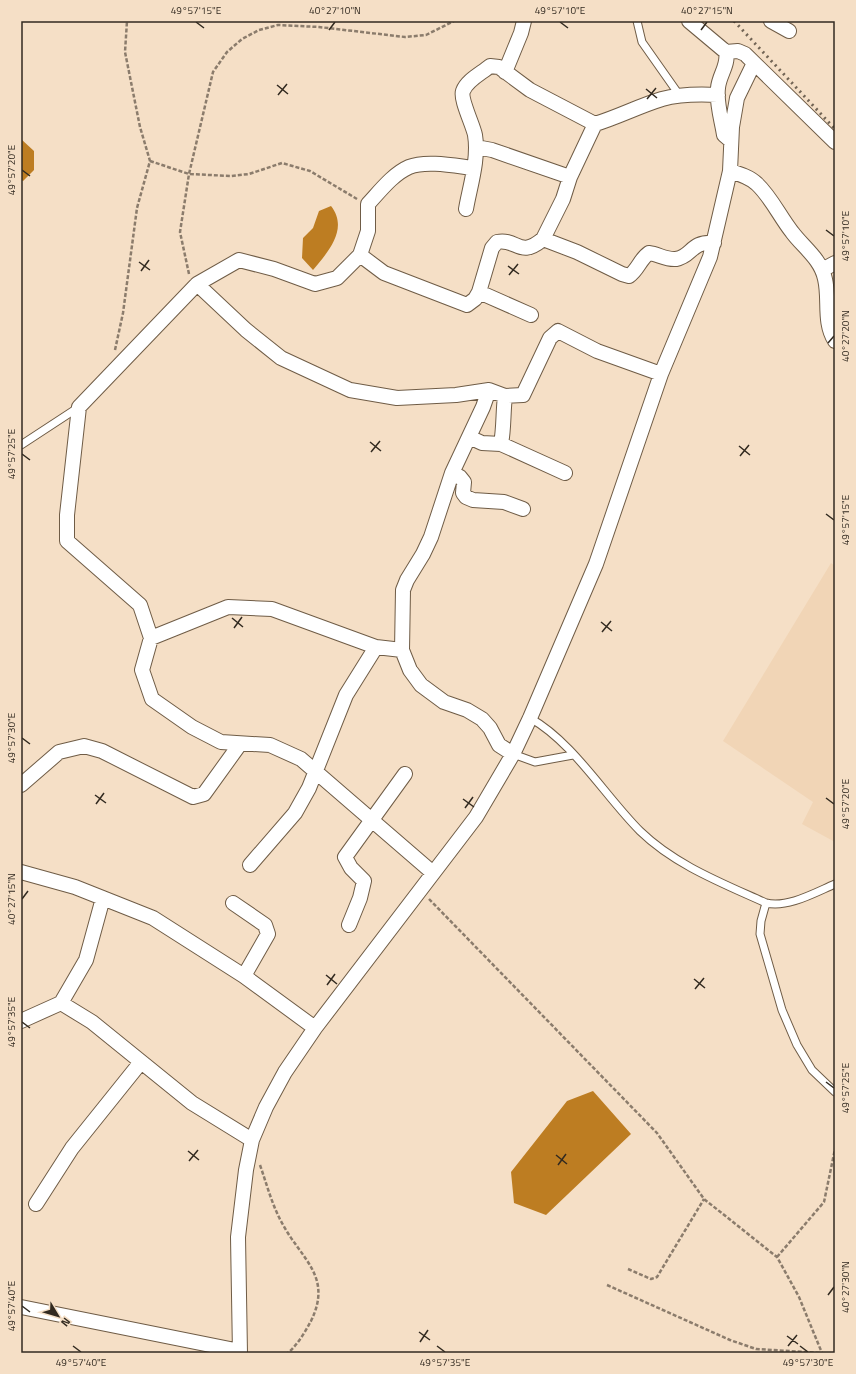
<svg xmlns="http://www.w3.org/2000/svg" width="856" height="1374" font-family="'Titillium Web',sans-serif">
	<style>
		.built { fill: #f1d5b6 }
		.water { fill: #bd7d22 }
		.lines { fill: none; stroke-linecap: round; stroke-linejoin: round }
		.service-casing { stroke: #6f5c46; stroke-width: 9 }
		.minor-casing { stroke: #6f5c46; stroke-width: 16 }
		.path { stroke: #8b7c6c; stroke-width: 2.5; stroke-dasharray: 4 2; stroke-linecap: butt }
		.service { stroke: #fff; stroke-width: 7 }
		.minor { stroke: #fff; stroke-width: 14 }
		.rail { stroke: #716455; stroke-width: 3; stroke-dasharray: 2 4; stroke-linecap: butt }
		.ticks { fill: none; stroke: #322a20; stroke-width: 1.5 }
		.neatline { fill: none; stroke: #322a20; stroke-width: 1.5 }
		.ticks-label { font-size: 10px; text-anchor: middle; fill: #322a20 }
	</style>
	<rect width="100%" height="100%" fill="#f5dfc6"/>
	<path class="built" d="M 831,563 L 835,566 L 835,842 L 802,824 L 813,802 L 723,741 Z"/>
	<path class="water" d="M 21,139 L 34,151 L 34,170 L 23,181 L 21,180 Z
		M 331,206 C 349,229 328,252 313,270 L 302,258 L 303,238 L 313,228 L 319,211 Z
		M 593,1091 L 631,1134 L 546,1215 L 514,1203 L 511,1172 L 567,1101 Z"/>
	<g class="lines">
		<defs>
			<path id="service" d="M 637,21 L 642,42 L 680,96
				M 21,445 L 79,407
				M 530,718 C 573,742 605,796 640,831 C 675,865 722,883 766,903 C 788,908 814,893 835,884
				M 513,754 L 535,762 L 573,755
				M 766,903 L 761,921 L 760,934 L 782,1010 L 797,1045 L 812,1070 L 835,1092"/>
			<path id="minor" d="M 689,21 L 726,52 C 729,65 719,75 718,88 C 716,103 722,121 724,135 L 731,141
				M 771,21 L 789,31
				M 726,52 L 738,51 L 745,54 L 835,142
				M 505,72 L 521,33 L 524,21
				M 476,147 L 492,150 L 570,177
				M 473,168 C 456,166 426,160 409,167 C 393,174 380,191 368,204 L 368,231 L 360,255 L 337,278 L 315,284 L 274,269 L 239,260 L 197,284 L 246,330 L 281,358 L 350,390 L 397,398 L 456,395 L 489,390 L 505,396 L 523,395 L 550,338 L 558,331 L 597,351 L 661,374
				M 730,171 C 740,174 750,177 757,184 C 771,197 780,217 792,232 C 803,247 821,259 825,279 C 830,300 823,322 835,341
				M 466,209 C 470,186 479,159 475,135 C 473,125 460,99 463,91 C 467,80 482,73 490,66 L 499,67 L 530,90 L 595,124 C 618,117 639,106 662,99 C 680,94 700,94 718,95
				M 543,239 L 563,199 L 570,177 L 595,124
				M 360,255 L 384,273 L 467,305 L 475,299 L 479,292 L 492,248 L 497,242 C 518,238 519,259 543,239 L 577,252 L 622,274 L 629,276 C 638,270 640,259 649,253 C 658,254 666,260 676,259 C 693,256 690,241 714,243
				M 822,270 L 835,263
				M 197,284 L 79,407 L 67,515 L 67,541 L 140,605 L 151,638 L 142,670 L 152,699 L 192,727 L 221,742 L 270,745 L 301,759 L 433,873
				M 479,292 L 531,315
				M 489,390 L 483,407 L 452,473 L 431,537 L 423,554 L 407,580 L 403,590 L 402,650 L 410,670 L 421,685 L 444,702 L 467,710 L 482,719 L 490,728 L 499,745 L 513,754
				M 469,437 L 482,443 L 501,444 L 565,473
				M 501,444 C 504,428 503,412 505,396
				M 452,473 L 460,477 L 464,482 L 463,493 L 466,497 L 473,500 L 504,502 L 523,509
				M 151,638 L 228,607 L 272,609 L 376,647 L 402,650
				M 21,785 L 59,752 L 84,746 L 102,751 L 193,797 L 204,794 L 240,744
				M 250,865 L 295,813 L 309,788 L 346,695 L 376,647
				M 21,872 L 75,887 L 153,918 L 244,976 L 315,1028
				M 233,903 L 265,925 L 268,934 L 244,976
				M 349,925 L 360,898 L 364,881 L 351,868 L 345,857 L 405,774
				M 61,1003 L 92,1022 L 192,1103 L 252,1140
				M 21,1021 L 61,1003 L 86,960 L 103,898
				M 36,1204 L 72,1148 L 141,1062
				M 21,1307 L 240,1351
				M 240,1353 L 238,1237 L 246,1170 L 252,1140 L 266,1107 L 285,1072 L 315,1028 L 476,817 L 513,754 L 530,718 L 596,564 L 661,374 L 710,257 L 730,171 L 732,127 L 737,98 L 754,63"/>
		</defs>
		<use href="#service" class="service-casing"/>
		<use href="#minor" class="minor-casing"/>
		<path class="path" d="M 150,161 L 189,174 L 231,176 L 249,174 L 282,163 L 310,171 L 357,199
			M 189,274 L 180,232 L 189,174 L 213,72 L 227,52 L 242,39 L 259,30 L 278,25 L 319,27 L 405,37 L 426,35 L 454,21
			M 115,350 L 123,313 L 137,208 L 150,161 L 140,127 L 125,52 L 127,21
			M 429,899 L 657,1133 L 704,1199 L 777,1257 L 799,1297 L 822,1353
			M 260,1165 C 267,1185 272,1205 282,1223 C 301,1259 333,1276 311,1321 C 305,1332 298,1344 288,1353
			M 777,1257 L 824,1202 L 835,1149
			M 628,1269 L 651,1279 L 657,1277 L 704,1199
			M 607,1285 L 730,1340 L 756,1349 L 821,1353"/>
		<use href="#service" class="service"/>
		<use href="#minor" class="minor"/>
		<path class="rail" d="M 734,21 L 835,129"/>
	</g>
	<path class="ticks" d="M 196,22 L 204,28M 560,22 L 568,28M 329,30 L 335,22M 701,30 L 707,22M 277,85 L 288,94M 646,89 L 657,98M 278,95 L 287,84M 647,99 L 656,88M 22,170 L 30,176M 826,230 L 834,236M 139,262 L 150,270M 508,266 L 519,274M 141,271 L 149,260M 509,275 L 518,264M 828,343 L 834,336M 370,442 L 381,451M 739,446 L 750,455M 371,452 L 380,441M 22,454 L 30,460M 740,456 L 749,445M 826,514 L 834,520M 232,618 L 243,627M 601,622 L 612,631M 234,628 L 242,617M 602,632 L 611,621M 22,738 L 30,744M 95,795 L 106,803M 826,798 L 834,804M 463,799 L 474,807M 96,804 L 104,793M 465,808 L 473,797M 22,899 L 28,891M 326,975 L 337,984M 694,979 L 705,988M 327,985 L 335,974M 695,989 L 704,978M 22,1022 L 30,1028M 826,1082 L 834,1088M 188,1151 L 199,1160M 556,1155 L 567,1164M 189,1161 L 198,1150M 558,1165 L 566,1154M 828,1295 L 834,1287M 22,1306 L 30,1312M 419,1332 L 430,1340M 787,1336 L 798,1344M 420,1342 L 428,1330M 73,1346 L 81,1352M 437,1346 L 445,1352M 788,1346 L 797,1335M 800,1346 L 808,1352"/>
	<rect width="856" height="1374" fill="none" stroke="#f5dfc6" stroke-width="44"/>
	<g transform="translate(58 1316) rotate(128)" stroke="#f5dfc6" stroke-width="3" paint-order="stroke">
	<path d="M0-3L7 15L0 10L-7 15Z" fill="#322a20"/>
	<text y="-6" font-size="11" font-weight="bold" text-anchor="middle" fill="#322a20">N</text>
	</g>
	<rect x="22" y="22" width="812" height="1330" class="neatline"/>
	<g class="ticks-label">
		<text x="196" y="14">49°57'15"E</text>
		<text x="335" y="14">40°27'10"N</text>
		<text x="560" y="14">49°57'10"E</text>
		<text x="707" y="14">40°27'15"N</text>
		<text transform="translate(11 170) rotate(-90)" y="4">49°57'20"E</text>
		<text transform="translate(845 236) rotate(-90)" y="4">49°57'10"E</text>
		<text transform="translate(845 336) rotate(-90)" y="4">40°27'20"N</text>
		<text transform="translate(11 454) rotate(-90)" y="4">49°57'25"E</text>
		<text transform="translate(845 520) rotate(-90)" y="4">49°57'15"E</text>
		<text transform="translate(11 738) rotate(-90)" y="4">49°57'30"E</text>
		<text transform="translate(845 804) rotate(-90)" y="4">49°57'20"E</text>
		<text transform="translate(11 899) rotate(-90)" y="4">40°27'15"N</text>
		<text transform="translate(11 1022) rotate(-90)" y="4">49°57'35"E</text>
		<text transform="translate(845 1088) rotate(-90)" y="4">49°57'25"E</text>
		<text transform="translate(845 1287) rotate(-90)" y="4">40°27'30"N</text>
		<text transform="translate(11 1306) rotate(-90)" y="4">49°57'40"E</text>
		<text x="81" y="1366">49°57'40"E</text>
		<text x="445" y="1366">49°57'35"E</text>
		<text x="808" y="1366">49°57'30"E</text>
	</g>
</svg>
